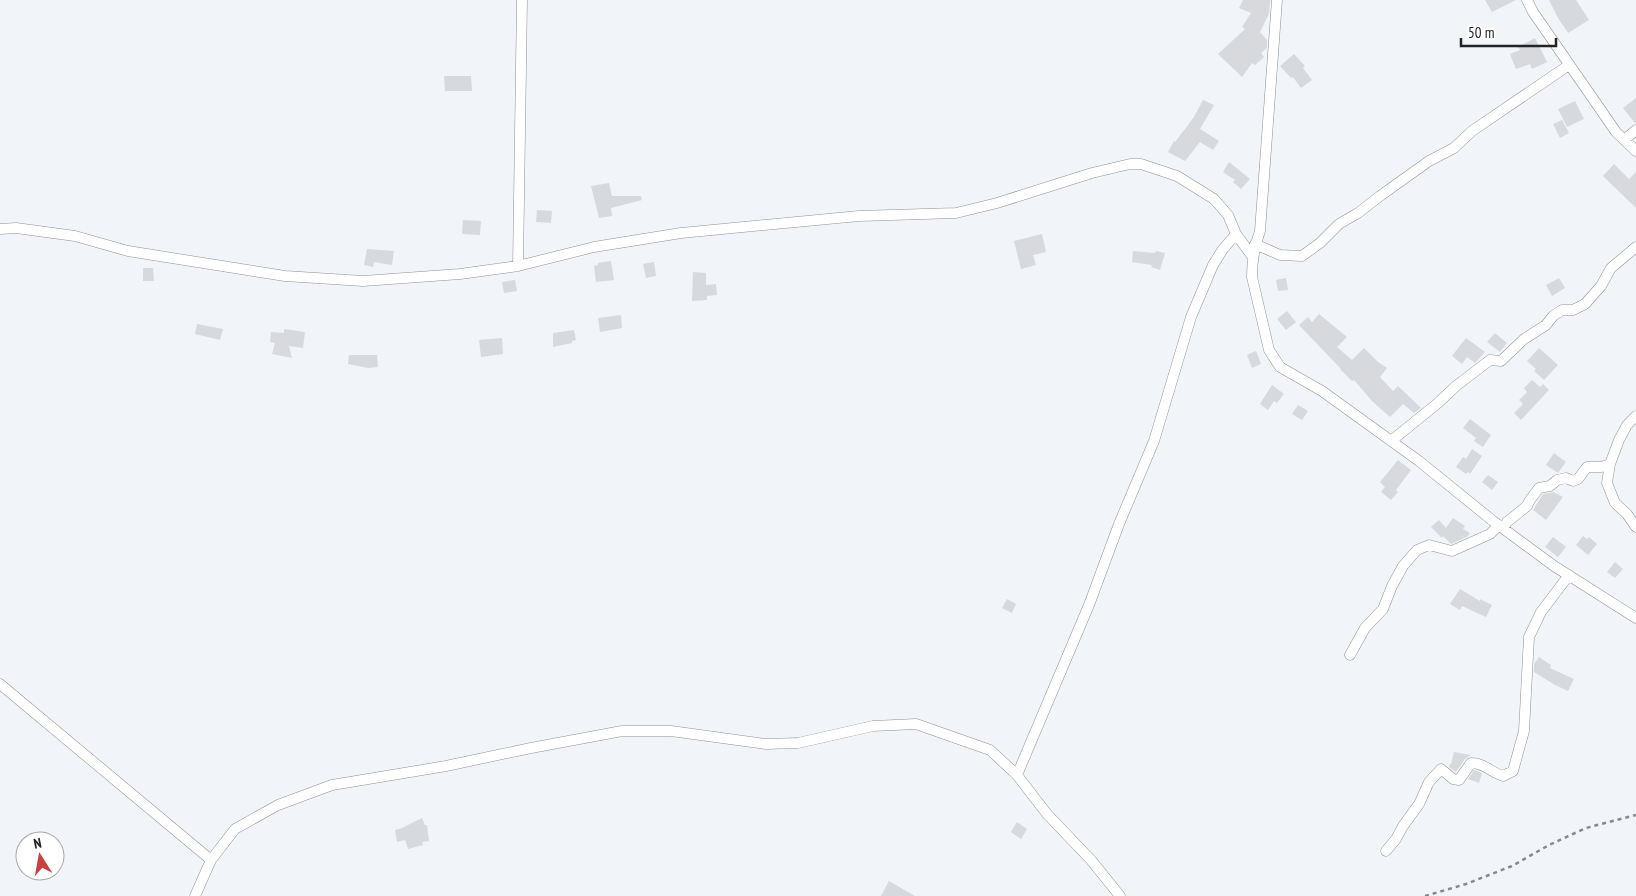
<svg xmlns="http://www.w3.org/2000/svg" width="1636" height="896" font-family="'PT Sans Narrow',sans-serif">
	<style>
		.building { fill: #d7d9dd }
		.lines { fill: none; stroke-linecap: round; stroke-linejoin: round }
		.minor-casing { stroke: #8f9195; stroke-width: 11 }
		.path { stroke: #87888b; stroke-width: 2.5; stroke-dasharray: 4 4; stroke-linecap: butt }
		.minor { stroke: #fff; stroke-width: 10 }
	</style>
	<rect width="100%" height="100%" fill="#f1f4f8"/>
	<path class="building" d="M 1243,0 L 1270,0 L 1269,14 L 1260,32 L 1267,40 L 1267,48 L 1261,53 L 1264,57 L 1255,65 L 1252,63 L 1242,77 L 1218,54 L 1245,29 L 1242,27 L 1251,13 L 1239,8 Z
		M 1485,0 L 1516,0 L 1492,12 Z
		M 1549,0 L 1576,0 L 1589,20 L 1568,33 L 1558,18 Z
		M 1535,38 L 1547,62 L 1532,69 L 1530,64 L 1516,69 L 1510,54 L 1520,50 L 1518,47 Z
		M 1294,54 L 1305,66 L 1303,68 L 1312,80 L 1301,88 L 1293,77 L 1291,78 L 1280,66 Z
		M 444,76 L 471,76 L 472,91 L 445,91 Z
		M 1636,98 L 1636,123 L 1635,123 L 1623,108 Z
		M 1203,100 L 1214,105 L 1200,129 L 1219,141 L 1213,150 L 1200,142 L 1185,161 L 1168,152 L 1174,141 L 1175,142 L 1194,117 Z
		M 1575,101 L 1584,119 L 1567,127 L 1558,109 Z
		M 1562,120 L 1569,133 L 1560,138 L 1553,124 Z
		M 1229,162 L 1250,179 L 1241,189 L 1233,182 L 1235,180 L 1223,172 Z
		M 1614,164 L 1629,179 L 1636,172 L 1636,208 L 1603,176 Z
		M 609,183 L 612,196 L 641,196 L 642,200 L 611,208 L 612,216 L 599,218 L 591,186 Z
		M 537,210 L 552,211 L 551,223 L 536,222 Z
		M 463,220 L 481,221 L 480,235 L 462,234 Z
		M 1042,234 L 1046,252 L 1033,255 L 1036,265 L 1021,269 L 1014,241 Z
		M 367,249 L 394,251 L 392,265 L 374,262 L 373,267 L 364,265 Z
		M 1133,251 L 1155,253 L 1156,251 L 1165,253 L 1160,270 L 1151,267 L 1152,265 L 1132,262 Z
		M 611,261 L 614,280 L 596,282 L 594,266 L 598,265 L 598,263 Z
		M 654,262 L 656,276 L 646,278 L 643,264 Z
		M 143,268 L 153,268 L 154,281 L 143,281 Z
		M 693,272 L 706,273 L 706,285 L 716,284 L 717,295 L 707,296 L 707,300 L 692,301 Z
		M 1286,278 L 1288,290 L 1278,291 L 1276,280 Z
		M 1559,278 L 1565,288 L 1552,296 L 1546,285 Z
		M 515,280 L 517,291 L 504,293 L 502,282 Z
		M 1287,311 L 1296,322 L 1286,330 L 1277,319 Z
		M 1319,314 L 1347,337 L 1337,347 L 1352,360 L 1364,348 L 1378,362 L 1387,368 L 1380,377 L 1393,391 L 1398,386 L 1421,408 L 1414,413 L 1403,404 L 1390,417 L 1372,401 L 1354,380 L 1352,381 L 1340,369 L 1341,369 L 1299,325 L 1308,317 L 1312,322 Z
		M 621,315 L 622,328 L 600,332 L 598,318 Z
		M 197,324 L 223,329 L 220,340 L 195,334 Z
		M 284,329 L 305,332 L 303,348 L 289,346 L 292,358 L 272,354 L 275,343 L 270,342 L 271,332 L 284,333 Z
		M 574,330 L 576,340 L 572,341 L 572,343 L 553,347 L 553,333 Z
		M 1495,333 L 1507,343 L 1500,352 L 1487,342 Z
		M 502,338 L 503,354 L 481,357 L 479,340 Z
		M 1466,338 L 1485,352 L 1475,363 L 1467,357 L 1462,364 L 1452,356 Z
		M 1539,348 L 1558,365 L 1544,380 L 1534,371 L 1536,369 L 1527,361 Z
		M 1256,351 L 1261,364 L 1252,368 L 1247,355 Z
		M 349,355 L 377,355 L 378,367 L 368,368 L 348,364 Z
		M 1532,380 L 1540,387 L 1543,384 L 1549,390 L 1521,420 L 1514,413 L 1523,404 L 1519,400 L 1527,392 L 1524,388 Z
		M 1272,385 L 1284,394 L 1277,403 L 1274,401 L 1268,410 L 1260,404 Z
		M 1298,405 L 1308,411 L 1302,420 L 1292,414 Z
		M 1470,419 L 1491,435 L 1483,447 L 1474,441 L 1476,438 L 1463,428 Z
		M 1472,449 L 1482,456 L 1470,474 L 1468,472 L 1466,474 L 1456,467 L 1463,457 L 1466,459 Z
		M 1554,453 L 1566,462 L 1558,473 L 1546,465 Z
		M 1398,460 L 1411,470 L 1396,490 L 1398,492 L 1391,500 L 1381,492 L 1385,487 L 1380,482 Z
		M 1488,475 L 1498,482 L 1492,490 L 1482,482 Z
		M 1554,492 L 1563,497 L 1546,520 L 1533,510 L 1543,494 Z
		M 1453,518 L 1465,526 L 1463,529 L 1470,533 L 1467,537 L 1451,544 L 1443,536 L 1442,538 L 1431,527 L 1439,520 L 1446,528 Z
		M 1583,536 L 1587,539 L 1589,537 L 1597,544 L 1588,555 L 1576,545 Z
		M 1553,537 L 1566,547 L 1558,557 L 1545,547 Z
		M 1615,562 L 1623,569 L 1615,578 L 1607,572 Z
		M 1460,589 L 1480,601 L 1480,599 L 1492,605 L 1486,617 L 1462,606 L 1460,610 L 1450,604 Z
		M 1007,599 L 1016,604 L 1012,613 L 1002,608 Z
		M 1539,657 L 1551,665 L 1550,668 L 1574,679 L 1568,691 L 1555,685 L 1534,672 L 1534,664 Z
		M 1454,752 L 1471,755 L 1465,759 L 1456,772 L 1449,767 L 1450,764 L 1451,764 Z
		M 1474,770 L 1482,773 L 1479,783 L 1468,779 Z
		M 422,818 L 425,825 L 427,825 L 429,841 L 422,842 L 423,845 L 408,849 L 405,840 L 397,842 L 395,830 L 402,828 Z
		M 1017,822 L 1027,829 L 1021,839 L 1011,832 Z
		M 889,881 L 915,896 L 881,896 Z"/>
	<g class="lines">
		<defs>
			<path id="minor" d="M 1277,0 L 1260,231 C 1254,247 1252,260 1252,277 L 1269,350 L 1280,367 L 1322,391 L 1419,461 L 1493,521 L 1554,566 L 1636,618
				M 1527,0 L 1533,12 L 1616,132 L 1636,151
				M 1624,140 L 1636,130
				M 0,229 L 16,228 L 75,236 L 128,251 L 285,276 L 363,281 L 460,274 L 518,266 L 594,247 L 681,233 L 859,216 L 956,213 L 997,203 L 1092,173 L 1130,164 L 1141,164 L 1177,176 L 1214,199 L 1228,215 L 1236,234 L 1252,256
				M 1255,244 L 1280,255 L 1302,256 L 1320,243 L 1339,224 L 1358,213 L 1380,196 L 1429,161 L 1454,148 L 1472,131 L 1569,65
				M 518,266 L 522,0
				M 1636,416 L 1627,425 L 1619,440 L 1610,464 L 1607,483 L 1615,503 L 1627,514 L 1636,527
				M 1391,441 L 1438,403 L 1456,386 L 1490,360 L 1501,361 L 1524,339 L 1546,325 L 1553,316 L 1562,310 L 1573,310 L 1585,304 L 1601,286 L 1611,268 L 1636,247
				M 1503,528 L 1507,522 L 1527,506 L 1530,500 L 1539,488 L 1550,486 L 1557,480 L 1566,478 L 1573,481 L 1578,479 L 1587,467 L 1601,467 L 1610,464
				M 1350,655 L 1365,628 L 1383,609 L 1392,586 L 1403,566 L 1417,550 L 1429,545 L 1452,551 L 1490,534 L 1499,525
				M 0,684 L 211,860
				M 1017,775 L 1089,605 L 1119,524 L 1154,441 L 1191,317 L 1213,265 L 1223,249 L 1236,234
				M 1386,851 L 1396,839 L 1403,826 L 1419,804 L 1429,782 L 1441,769 L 1453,779 L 1459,780 L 1471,763 C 1485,763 1490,772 1503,776 L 1513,771 L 1524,731 L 1529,637 L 1541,612 L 1569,575
				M 195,896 L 211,860 L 235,829 L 278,805 L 332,785 L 446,766 L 531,748 L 622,731 L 671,731 L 766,744 L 798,743 L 873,726 L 916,724 L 990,750 L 1017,775 L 1047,814 L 1091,860 L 1120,896"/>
		</defs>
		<use href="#minor" class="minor-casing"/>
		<path class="path" d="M 1425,896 L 1466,884 L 1512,866 L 1549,845 L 1586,828 L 1636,815"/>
		<use href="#minor" class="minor"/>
	</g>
	<g transform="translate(40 856) rotate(349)"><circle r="24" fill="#ffffff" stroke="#a7a7a8"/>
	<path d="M0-4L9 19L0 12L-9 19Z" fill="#cd3e40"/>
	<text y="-8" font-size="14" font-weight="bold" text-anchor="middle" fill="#232325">N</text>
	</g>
	<path d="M1461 38v8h95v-8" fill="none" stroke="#232325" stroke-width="2.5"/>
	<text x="1468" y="38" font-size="15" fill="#232325" stroke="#ffffff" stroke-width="4" paint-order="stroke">50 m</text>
</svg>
